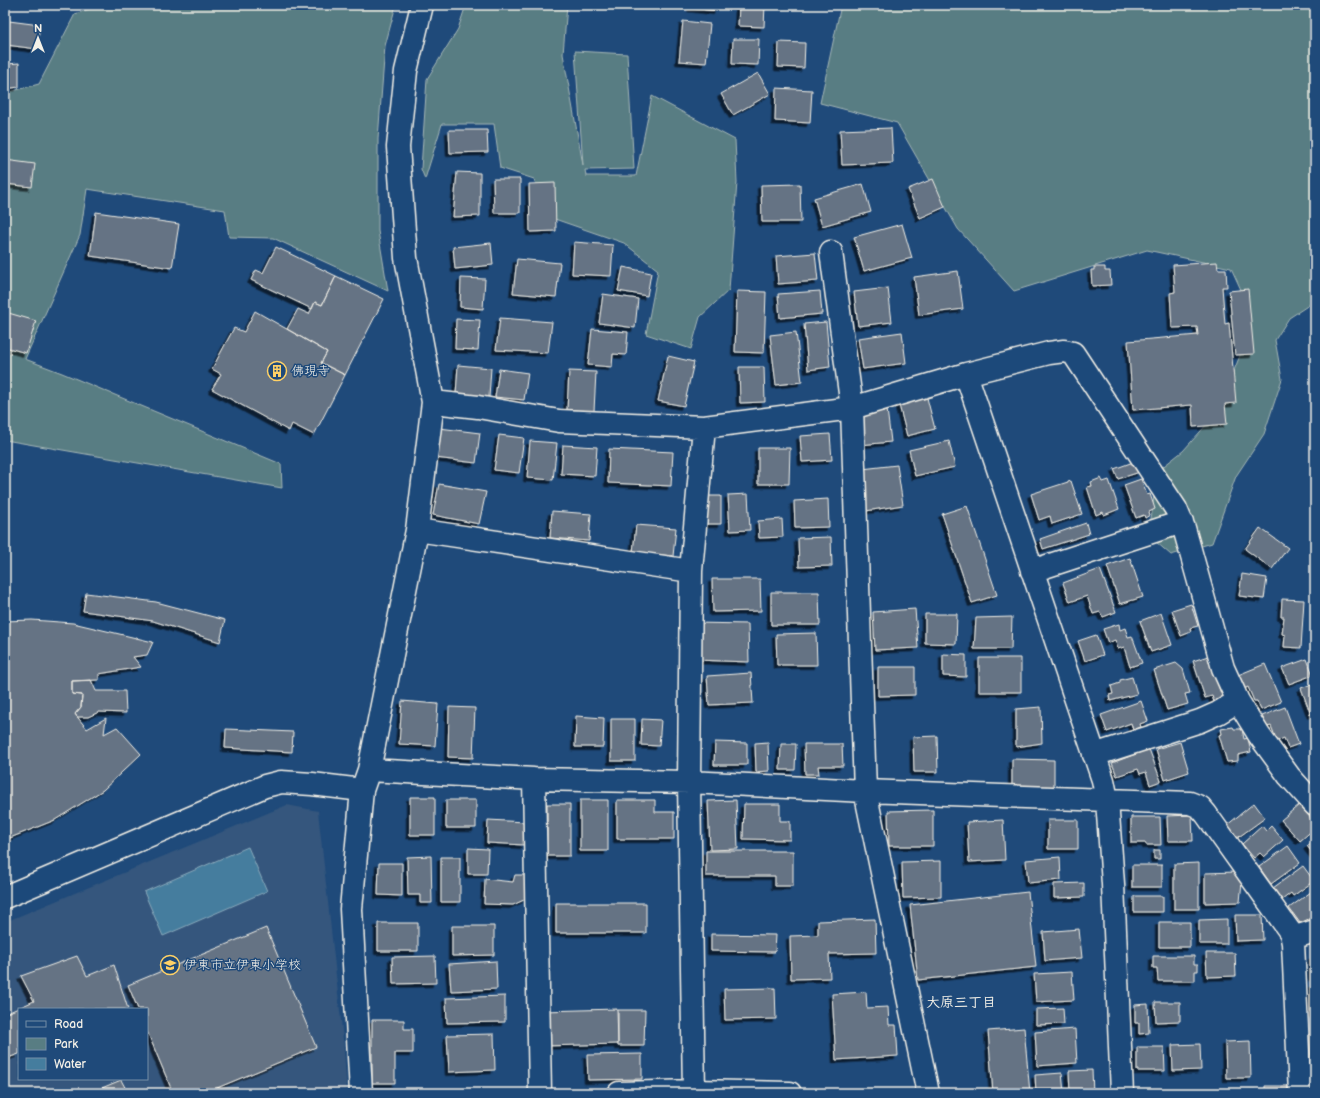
<svg xmlns="http://www.w3.org/2000/svg" width="1320" height="1098" font-family="'Balsamiq Sans','Klee One',sans-serif">
	<style>
		.built { fill: #34567d; fill-rule: evenodd }
		.green { fill: #587d83; stroke: #a6b7b6 }
		.water { fill: #457d9e; stroke: #8babbc }
		.building { fill: #657384; stroke: #f4f1e8; filter: url(#shadow) }
		.lines { fill: none; stroke-linecap: round; stroke-linejoin: round }
		.minor-casing { stroke: #f4f1e8; stroke-width: 25 }
		.minor { stroke: #1f4a7a; stroke-width: 22 }
		.labels { text-anchor: middle; dominant-baseline: central; stroke-width: 3; stroke-linejoin: round; paint-order: stroke }
		.poi-label { font-size: 13px; fill: #f4f1e8; stroke: #1f4a7a; text-anchor: start }
		.neighbourhood-label { font-size: 14px; font-weight: bold; fill: #f4f1e8; stroke: #1f4a7a }
	</style>
	<defs>
		<filter id="shadow"><feDropShadow dx="-3.5" dy="3.5" stdDeviation="0" flood-color="#0009"/></filter>
	</defs>
	<rect width="100%" height="100%" fill="#1f4a7a"/>
	<filter id="ink" filterUnits="userSpaceOnUse"><feTurbulence type="fractalNoise" baseFrequency=".025" numOctaves="2"/><feDisplacementMap in="SourceGraphic" scale="8" xChannelSelector="R" yChannelSelector="G"/><feConvolveMatrix kernelMatrix="1 2 1 2 8 2 1 2 1" color-interpolation-filters="sRGB"/></filter>
	<g filter="url(#ink)">
		<path class="built" d="M 287,805 L 318,811 L 344,1048 L 347,1093 L 5,1093 L 5,922 ZM 19,1009 L 147,1009 L 147,1079 L 19,1079 Z"/>
		<path class="green" d="M 101,5 L 396,5 L 385,46 L 378,139 L 378,231 L 388,291 L 273,238 L 229,237 L 225,210 L 87,189 L 80,235 L 25,359 L 62,373 L 281,464 L 282,488 L 5,440 L 5,93 L 39,84 L 75,14 Z
			M 466,5 L 567,5 L 563,54 L 583,165 L 575,51 L 627,54 L 634,169 L 585,170 L 586,176 L 636,176 L 652,96 L 735,140 L 737,182 L 729,290 L 700,317 L 691,349 L 646,334 L 658,270 L 624,243 L 549,217 L 534,179 L 500,168 L 494,124 L 442,124 L 425,179 L 421,169 L 427,79 L 458,29 Z
			M 841,5 L 1315,5 L 1315,301 L 1289,318 L 1275,340 L 1282,379 L 1264,434 L 1236,476 L 1212,543 L 1171,555 L 1148,535 L 1153,507 L 1155,473 L 1183,451 L 1217,413 L 1241,353 L 1249,307 L 1231,268 L 1147,250 L 1014,291 L 958,229 L 897,123 L 820,103 Z"/>
		<path class="water" d="M 248,847 L 267,891 L 163,936 L 144,892 Z"/>
		<path class="building" d="M 692,5 L 718,5 L 717,11 L 691,8 Z
			M 739,5 L 765,5 L 764,27 L 738,26 Z
			M 9,21 L 40,25 L 37,49 L 6,45 Z
			M 683,21 L 710,24 L 706,63 L 679,61 Z
			M 733,39 L 759,39 L 758,65 L 732,64 Z
			M 779,42 L 805,43 L 804,68 L 778,67 Z
			M 19,63 L 19,87 L 5,89 L 5,68 L 7,68 L 7,64 Z
			M 758,73 L 770,94 L 733,115 L 721,94 Z
			M 776,88 L 812,90 L 810,123 L 775,121 Z
			M 891,128 L 893,163 L 842,165 L 840,130 Z
			M 449,130 L 487,130 L 488,152 L 450,153 Z
			M 5,160 L 35,164 L 32,187 L 5,184 Z
			M 457,172 L 480,173 L 480,216 L 453,217 Z
			M 493,179 L 520,179 L 520,213 L 494,213 Z
			M 933,179 L 945,207 L 920,218 L 908,189 Z
			M 555,183 L 556,231 L 530,232 L 529,184 Z
			M 800,184 L 801,222 L 762,222 L 761,185 Z
			M 863,184 L 871,212 L 822,226 L 814,198 Z
			M 96,212 L 179,224 L 172,268 L 90,256 Z
			M 902,224 L 912,258 L 864,271 L 854,237 Z
			M 574,242 L 613,245 L 611,276 L 572,274 Z
			M 491,243 L 493,265 L 455,269 L 453,247 Z
			M 276,247 L 336,276 L 322,305 L 315,302 L 312,309 L 251,280 L 256,270 L 263,273 Z
			M 815,253 L 818,281 L 778,284 L 776,256 Z
			M 517,259 L 560,263 L 556,297 L 513,293 Z
			M 1217,262 L 1218,269 L 1226,269 L 1227,287 L 1222,287 L 1225,324 L 1229,323 L 1236,403 L 1225,404 L 1227,424 L 1193,427 L 1192,405 L 1133,410 L 1128,341 L 1198,335 L 1197,327 L 1172,328 L 1170,293 L 1175,292 L 1173,265 Z
			M 623,267 L 651,273 L 647,296 L 618,291 Z
			M 1094,267 L 1105,267 L 1105,271 L 1110,271 L 1111,285 L 1092,286 L 1091,270 L 1094,270 Z
			M 958,271 L 963,309 L 919,315 L 914,277 Z
			M 336,276 L 384,299 L 345,375 L 321,363 L 327,352 L 287,329 L 298,309 L 309,314 L 315,302 L 322,305 Z
			M 461,278 L 485,279 L 483,309 L 460,307 Z
			M 888,288 L 892,322 L 858,326 L 854,292 Z
			M 1248,289 L 1254,354 L 1235,355 L 1229,291 Z
			M 737,291 L 766,292 L 764,353 L 735,352 Z
			M 820,291 L 822,314 L 780,318 L 778,294 Z
			M 603,294 L 638,299 L 635,328 L 599,323 Z
			M 255,311 L 327,352 L 321,363 L 345,375 L 314,435 L 292,424 L 289,431 L 212,389 L 221,374 L 212,369 L 234,328 L 244,332 Z
			M 5,312 L 36,321 L 26,353 L 5,347 Z
			M 500,318 L 552,322 L 548,353 L 496,350 Z
			M 456,319 L 480,320 L 478,350 L 455,349 Z
			M 826,322 L 830,367 L 808,370 L 804,324 Z
			M 592,329 L 628,332 L 626,355 L 613,354 L 612,367 L 588,365 Z
			M 796,332 L 802,382 L 776,385 L 770,335 Z
			M 902,332 L 906,363 L 863,369 L 858,338 Z
			M 668,356 L 694,362 L 684,406 L 658,401 Z
			M 458,365 L 491,368 L 489,397 L 456,394 Z
			M 739,367 L 764,367 L 765,402 L 740,403 Z
			M 499,369 L 528,373 L 524,400 L 495,397 Z
			M 569,371 L 596,372 L 594,411 L 567,410 Z
			M 926,394 L 935,429 L 907,436 L 898,401 Z
			M 887,409 L 891,442 L 860,445 L 857,412 Z
			M 439,428 L 480,433 L 476,463 L 435,458 Z
			M 830,434 L 832,460 L 802,462 L 800,436 Z
			M 499,435 L 524,438 L 519,473 L 494,470 Z
			M 530,441 L 557,443 L 553,480 L 527,478 Z
			M 949,441 L 955,467 L 915,476 L 909,450 Z
			M 563,445 L 597,447 L 595,476 L 561,474 Z
			M 758,448 L 790,448 L 789,484 L 758,484 Z
			M 609,449 L 673,452 L 671,486 L 608,483 Z
			M 1136,461 L 1140,472 L 1118,479 L 1114,469 Z
			M 897,465 L 903,505 L 866,511 L 862,469 Z
			M 1101,478 L 1103,482 L 1109,480 L 1119,509 L 1104,515 L 1103,512 L 1096,515 L 1087,487 L 1092,486 L 1091,482 Z
			M 1141,479 L 1147,495 L 1150,494 L 1155,509 L 1149,512 L 1150,515 L 1145,518 L 1144,515 L 1136,518 L 1124,485 Z
			M 1071,481 L 1082,514 L 1052,524 L 1050,516 L 1039,520 L 1031,494 Z
			M 439,484 L 486,492 L 479,524 L 433,515 Z
			M 748,494 L 750,530 L 730,531 L 728,495 Z
			M 701,496 L 721,496 L 721,524 L 701,524 Z
			M 828,499 L 829,527 L 795,528 L 794,501 Z
			M 967,506 L 997,595 L 972,603 L 942,514 Z
			M 552,511 L 591,514 L 589,541 L 550,538 Z
			M 782,519 L 783,537 L 759,538 L 758,521 Z
			M 1086,523 L 1089,534 L 1043,549 L 1040,539 Z
			M 636,525 L 676,528 L 673,556 L 633,552 Z
			M 1260,528 L 1288,548 L 1272,569 L 1245,549 Z
			M 831,537 L 832,566 L 799,567 L 798,538 Z
			M 1130,558 L 1143,597 L 1120,604 L 1107,566 Z
			M 1100,569 L 1116,612 L 1103,617 L 1100,612 L 1093,614 L 1087,596 L 1070,602 L 1063,583 Z
			M 1242,574 L 1267,578 L 1264,599 L 1239,596 Z
			M 712,579 L 760,579 L 761,611 L 713,612 Z
			M 771,592 L 819,592 L 820,625 L 771,625 Z
			M 86,593 L 156,602 L 225,620 L 220,642 L 153,621 L 83,611 Z
			M 1282,599 L 1304,600 L 1301,648 L 1284,647 L 1285,635 L 1282,634 L 1284,617 L 1281,617 Z
			M 1191,604 L 1198,626 L 1190,628 L 1191,632 L 1181,636 L 1172,610 Z
			M 915,609 L 918,648 L 875,650 L 873,612 Z
			M 1161,613 L 1172,645 L 1151,652 L 1140,621 Z
			M 925,614 L 957,614 L 956,644 L 925,643 Z
			M 1012,617 L 1011,649 L 974,649 L 976,618 Z
			M 32,620 L 73,623 L 153,642 L 147,655 L 133,657 L 141,667 L 99,674 L 99,680 L 72,681 L 72,694 L 82,695 L 81,707 L 75,714 L 87,729 L 106,718 L 104,734 L 117,727 L 141,754 L 103,790 L 55,820 L 5,840 L 5,621 Z
			M 695,623 L 748,624 L 749,662 L 695,660 Z
			M 1119,624 L 1120,630 L 1125,628 L 1128,637 L 1132,636 L 1142,663 L 1130,667 L 1124,647 L 1118,649 L 1115,640 L 1108,643 L 1103,629 Z
			M 816,633 L 817,665 L 777,665 L 776,634 Z
			M 1096,635 L 1103,655 L 1085,661 L 1078,641 Z
			M 943,654 L 966,655 L 966,677 L 943,676 Z
			M 1208,656 L 1224,702 L 1215,705 L 1212,696 L 1205,698 L 1193,661 Z
			M 979,658 L 1021,658 L 1021,692 L 979,692 Z
			M 1307,659 L 1313,675 L 1289,684 L 1282,668 Z
			M 1176,663 L 1183,669 L 1190,693 L 1185,694 L 1188,704 L 1167,710 L 1154,670 Z
			M 1265,664 L 1281,702 L 1261,710 L 1257,701 L 1254,701 L 1248,687 L 1244,689 L 1238,675 Z
			M 878,667 L 915,667 L 915,695 L 878,696 Z
			M 751,673 L 753,703 L 709,705 L 707,676 Z
			M 1132,677 L 1137,694 L 1110,701 L 1109,695 L 1113,694 L 1111,686 L 1120,683 L 1120,680 Z
			M 91,680 L 96,691 L 125,691 L 126,713 L 99,712 L 88,717 L 77,717 L 75,714 L 81,707 L 82,695 L 72,694 L 72,681 Z
			M 1315,683 L 1315,713 L 1311,715 L 1301,688 Z
			M 402,701 L 438,704 L 435,746 L 399,744 Z
			M 1141,701 L 1148,721 L 1140,724 L 1141,727 L 1133,730 L 1131,723 L 1107,732 L 1101,715 Z
			M 449,707 L 475,708 L 473,758 L 448,757 Z
			M 1041,707 L 1042,743 L 1016,747 L 1016,709 Z
			M 1285,707 L 1299,744 L 1288,748 L 1284,738 L 1277,741 L 1271,726 L 1267,727 L 1262,716 Z
			M 576,716 L 604,718 L 603,747 L 575,747 Z
			M 611,719 L 635,719 L 635,761 L 611,761 Z
			M 642,719 L 661,720 L 659,746 L 641,745 Z
			M 1233,727 L 1234,729 L 1242,729 L 1244,739 L 1248,738 L 1251,752 L 1238,755 L 1238,761 L 1227,762 L 1219,735 L 1222,734 L 1221,729 Z
			M 226,729 L 293,732 L 292,752 L 225,748 Z
			M 937,736 L 938,772 L 914,772 L 913,737 Z
			M 715,742 L 747,743 L 747,765 L 714,765 Z
			M 768,742 L 769,771 L 756,772 L 755,743 Z
			M 1180,742 L 1189,772 L 1165,780 L 1156,749 Z
			M 781,744 L 796,744 L 795,770 L 780,770 Z
			M 804,744 L 842,744 L 843,766 L 818,766 L 819,774 L 805,774 Z
			M 1149,749 L 1161,781 L 1150,785 L 1146,772 L 1140,774 L 1138,769 L 1117,776 L 1112,763 Z
			M 1012,759 L 1054,760 L 1054,792 L 1012,792 Z
			M 410,797 L 435,797 L 435,835 L 410,835 Z
			M 446,800 L 476,800 L 476,828 L 446,828 Z
			M 580,800 L 608,800 L 608,851 L 580,851 Z
			M 617,800 L 655,800 L 655,812 L 674,812 L 674,839 L 617,839 Z
			M 736,800 L 738,849 L 710,850 L 708,801 Z
			M 1254,803 L 1265,818 L 1236,839 L 1226,826 Z
			M 547,804 L 570,804 L 570,856 L 547,856 Z
			M 744,804 L 780,804 L 780,821 L 790,821 L 790,840 L 743,839 Z
			M 1299,805 L 1315,823 L 1315,828 L 1300,841 L 1281,820 Z
			M 933,810 L 933,846 L 889,846 L 888,811 Z
			M 1192,815 L 1193,841 L 1168,841 L 1167,816 Z
			M 1131,817 L 1160,817 L 1161,845 L 1146,845 L 1146,843 L 1131,843 Z
			M 488,820 L 525,822 L 524,845 L 487,843 Z
			M 1003,820 L 1005,860 L 969,862 L 967,822 Z
			M 1048,820 L 1078,820 L 1078,849 L 1048,849 Z
			M 1262,826 L 1266,831 L 1271,826 L 1283,840 L 1264,857 L 1260,853 L 1254,858 L 1242,844 Z
			M 1315,840 L 1315,856 L 1307,846 Z
			M 1288,846 L 1300,863 L 1271,884 L 1259,867 Z
			M 468,848 L 488,849 L 487,874 L 468,874 Z
			M 1154,850 L 1160,850 L 1160,859 L 1154,859 Z
			M 706,851 L 793,851 L 793,886 L 775,886 L 775,876 L 706,876 Z
			M 431,856 L 432,903 L 420,903 L 420,895 L 408,895 L 407,857 Z
			M 441,857 L 460,857 L 460,902 L 441,902 Z
			M 1060,857 L 1061,880 L 1028,883 L 1026,860 Z
			M 941,861 L 941,897 L 903,898 L 902,862 Z
			M 379,863 L 402,863 L 402,896 L 378,895 Z
			M 1199,863 L 1199,909 L 1174,909 L 1174,864 Z
			M 1132,865 L 1162,865 L 1162,887 L 1132,887 Z
			M 1303,866 L 1314,881 L 1293,896 L 1291,893 L 1282,900 L 1273,888 Z
			M 1236,872 L 1242,881 L 1240,902 L 1205,903 L 1205,873 Z
			M 515,875 L 526,875 L 526,899 L 513,905 L 484,904 L 485,879 L 513,882 Z
			M 1084,883 L 1084,897 L 1054,898 L 1054,884 Z
			M 1315,889 L 1315,916 L 1300,923 L 1289,908 Z
			M 1028,892 L 1036,967 L 918,980 L 910,905 Z
			M 1134,896 L 1163,896 L 1163,912 L 1134,912 Z
			M 556,903 L 646,903 L 646,933 L 556,933 Z
			M 1235,915 L 1262,915 L 1263,940 L 1236,941 Z
			M 875,919 L 876,953 L 829,954 L 830,978 L 791,979 L 790,936 L 818,935 L 818,921 Z
			M 1227,919 L 1227,944 L 1199,944 L 1199,920 Z
			M 1159,922 L 1190,922 L 1190,947 L 1159,947 Z
			M 378,923 L 418,923 L 418,951 L 378,951 Z
			M 452,926 L 494,926 L 494,955 L 452,956 Z
			M 266,928 L 316,1047 L 205,1093 L 173,1093 L 147,1031 L 147,1009 L 138,1009 L 128,985 Z
			M 1079,929 L 1082,958 L 1045,961 L 1043,932 Z
			M 711,934 L 776,935 L 775,952 L 711,951 Z
			M 1206,953 L 1235,953 L 1236,976 L 1207,977 Z
			M 77,956 L 87,976 L 114,965 L 128,1009 L 19,1009 L 19,1054 L 5,1059 L 5,1014 L 34,1001 L 21,976 Z
			M 435,956 L 436,983 L 393,984 L 392,957 Z
			M 1153,956 L 1194,956 L 1194,964 L 1198,964 L 1198,971 L 1195,971 L 1195,981 L 1158,981 L 1157,968 L 1153,968 Z
			M 1312,956 L 1315,956 L 1315,977 L 1312,977 Z
			M 496,961 L 497,989 L 451,991 L 449,964 Z
			M 1072,972 L 1074,1000 L 1036,1002 L 1034,974 Z
			M 1312,984 L 1315,984 L 1315,1014 L 1313,1014 Z
			M 775,988 L 776,1019 L 725,1020 L 724,989 Z
			M 866,992 L 867,1008 L 888,1007 L 889,1025 L 896,1025 L 898,1056 L 836,1060 L 832,994 Z
			M 505,996 L 505,1022 L 447,1023 L 446,998 Z
			M 1155,1002 L 1180,1002 L 1180,1021 L 1156,1022 Z
			M 1148,1004 L 1149,1033 L 1139,1034 L 1139,1023 L 1135,1023 L 1135,1005 Z
			M 1063,1008 L 1064,1024 L 1036,1025 L 1036,1009 Z
			M 617,1009 L 618,1044 L 544,1046 L 543,1011 Z
			M 618,1010 L 645,1010 L 644,1046 L 618,1046 Z
			M 372,1020 L 404,1020 L 404,1029 L 413,1029 L 413,1053 L 395,1053 L 395,1083 L 372,1083 Z
			M 1024,1028 L 1030,1093 L 993,1093 L 988,1031 Z
			M 1312,1028 L 1315,1028 L 1315,1055 L 1312,1055 Z
			M 1075,1029 L 1077,1063 L 1037,1066 L 1035,1032 Z
			M 494,1034 L 495,1070 L 449,1072 L 447,1035 Z
			M 1250,1041 L 1251,1078 L 1226,1078 L 1225,1042 Z
			M 1200,1044 L 1201,1070 L 1173,1071 L 1172,1045 Z
			M 1137,1047 L 1164,1047 L 1165,1071 L 1137,1071 Z
			M 642,1054 L 642,1079 L 588,1080 L 587,1055 Z
			M 1092,1070 L 1093,1093 L 1070,1093 L 1069,1071 Z
			M 1062,1073 L 1064,1093 L 1036,1093 L 1035,1075 Z
			M 121,1080 L 128,1093 L 90,1093 Z
			M 1265,1086 L 1292,1086 L 1292,1093 L 1265,1093 Z
			M 1255,1090 L 1255,1093 L 1211,1093 L 1211,1091 Z"/>
		<g class="lines">
			<defs>
				<path id="minor" d="M 831,252 L 852,408 L 865,791 L 928,1093
					M 966,374 L 1103,780 L 1107,800 L 1113,884 L 1122,1093
					M 433,402 L 478,407 L 559,421 L 704,427 L 852,408 L 966,374 L 1049,353 L 1064,351 L 1073,353 L 1176,509 L 1184,528 L 1223,668 L 1238,701 L 1259,735 L 1289,776 L 1315,805
					M 417,530 L 691,571
					M 1032,571 L 1182,522
					M 1094,755 L 1200,721 L 1218,713 L 1238,701
					M 369,770 L 534,779 L 689,782 L 865,791 L 1190,803 L 1200,807 L 1206,814 L 1291,933 L 1293,943 L 1300,1093
					M 534,779 L 540,1093
					M 5,897 L 265,786 L 281,782 L 312,784 L 362,790
					M 1292,938 L 1315,931
					M 361,1093 L 351,909 L 362,790 L 369,770 L 417,530 L 433,402 L 406,258 L 398,147 L 406,71 L 422,5
					M 619,1093 L 694,1091 L 790,1093
					M 694,1093 L 689,782 L 691,571 L 704,427"/>
			</defs>
			<use href="#minor" class="minor-casing"/>
			<use href="#minor" class="minor"/>
		</g>
	</g>
	<defs>
		<symbol id="building-ring" viewBox="-11 -11 22 22"><circle r="9.5" fill="#1f4a7a" stroke="#ffd166" stroke-width="1.5"/><path d="M-4-6H4V6H1V3H-1V6H-4ZM-2.5-4.3h1.7v1.8h-1.7ZM.8-4.3h1.7v1.8H.8ZM-2.5-1h1.7V.8h-1.7ZM.8-1h1.7V.8H.8Z" fill="#ffd166"/></symbol>
		<symbol id="school-ring" viewBox="-11 -11 22 22"><circle r="9.5" fill="#1f4a7a" stroke="#ffd166" stroke-width="1.5"/><path d="M0-5L7-2L0 1L-7-2ZM-4 1L0 2.5L4 1V4Q0 6-4 4Z" fill="#ffd166"/></symbol>
	</defs>
	<g fill-rule="evenodd">
		<use href="#building-ring" x="266" y="360" width="22" height="22"/>
		<use href="#school-ring" x="159" y="954" width="22" height="22"/>
	</g>
	<g class="labels">
		<g class="poi-label">
			<text x="291" y="371">佛現寺</text>
			<text x="184" y="965">伊東市立伊東小学校</text>
		</g>
		<g class="neighbourhood-label">
			<text x="961" y="1002">大原三丁目</text>
		</g>
	</g>
	<rect width="1320" height="1098" fill="none" stroke="#1f4a7a" stroke-width="20"/>
	<rect x="10" y="10" width="1300" height="1078" fill="none" stroke="#f4f1e8" stroke-width="1.5" filter="url(#ink)"/>
	<rect x="18" y="1008" width="130" height="72" fill="#1f4a7a" stroke="#748da6"/>
	<rect x="26" y="1021" width="20" height="6" fill="#1f4a7a" stroke="#748da6"/>
	<text x="54" y="1028" font-size="12" fill="#f4f1e8">Road</text>
	<rect x="26" y="1038" width="20" height="12" fill="#587d83" stroke="#748da6"/>
	<text x="54" y="1048" font-size="12" fill="#f4f1e8">Park</text>
	<rect x="26" y="1058" width="20" height="12" fill="#457d9e" stroke="#748da6"/>
	<text x="54" y="1068" font-size="12" fill="#f4f1e8">Water</text>
	<g transform="translate(38 38)" stroke="#1f4a7a" stroke-width="3" paint-order="stroke">
	<path d="M0-3L7 15L0 10L-7 15Z" fill="#f4f1e8"/>
	<text y="-6" font-size="11" font-weight="bold" text-anchor="middle" fill="#f4f1e8">N</text>
	</g>
</svg>
